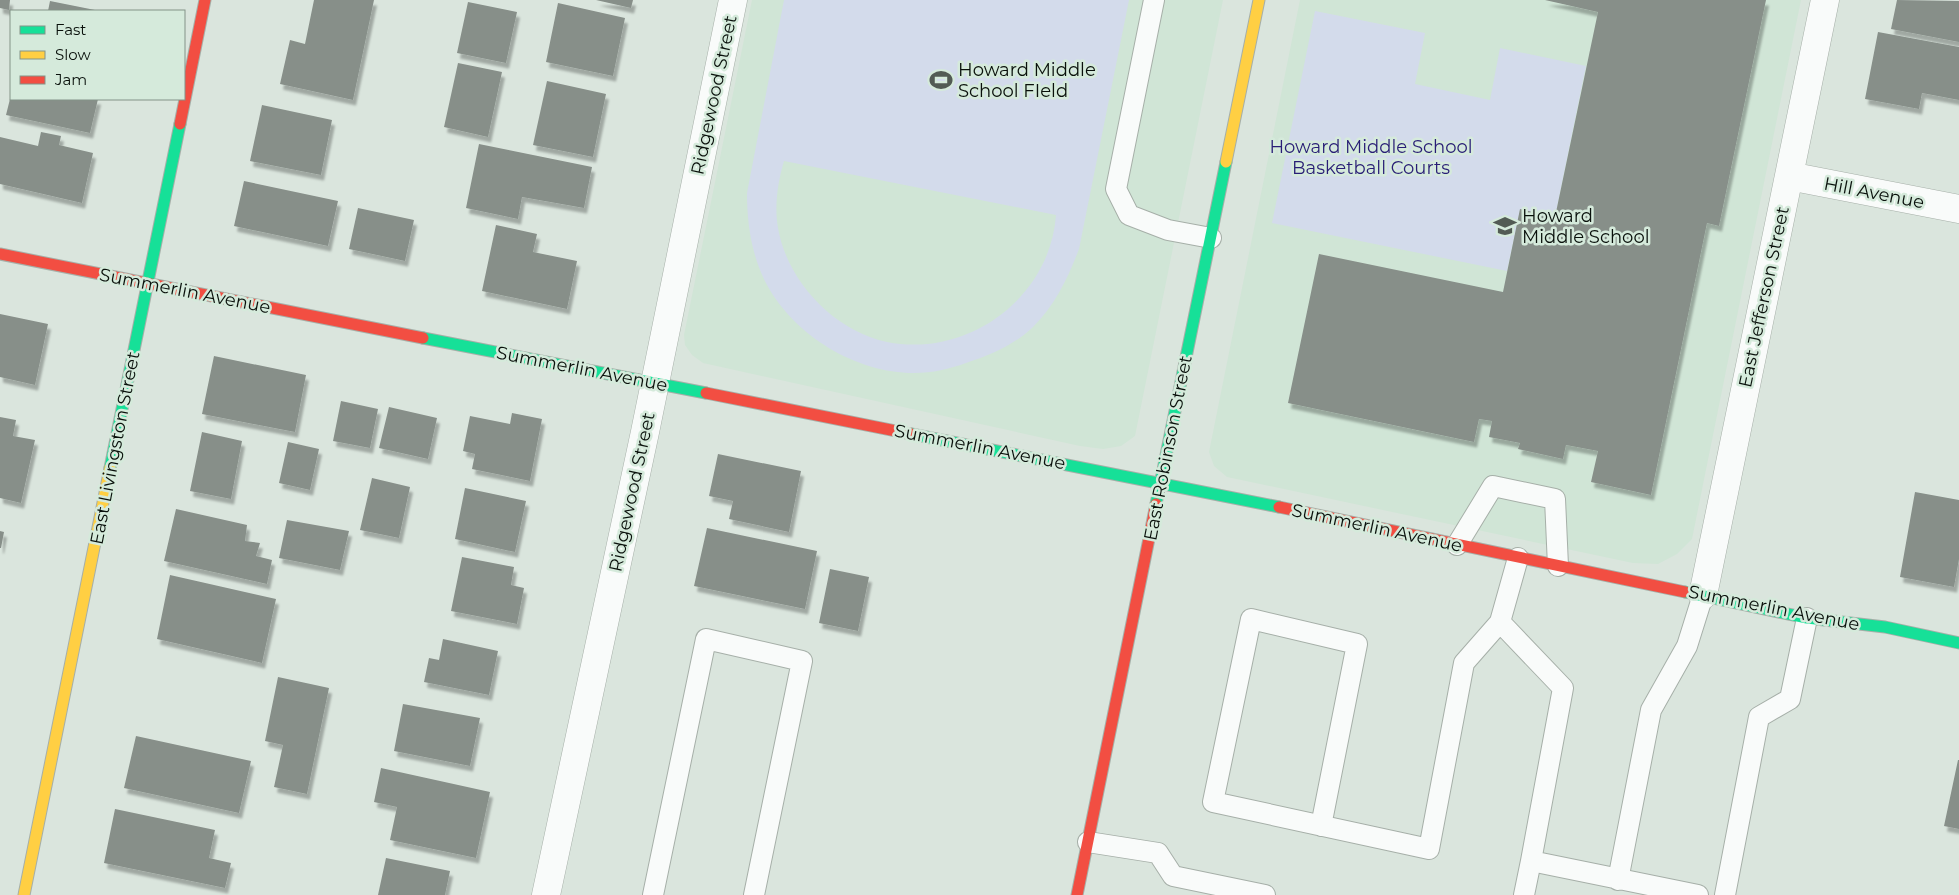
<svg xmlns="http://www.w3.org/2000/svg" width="1959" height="895" font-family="Montserrat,sans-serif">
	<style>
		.built { fill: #d0e5d6 }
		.green { fill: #d3dbeb; fill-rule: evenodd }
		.building { fill: #878f89; filter: url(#shadow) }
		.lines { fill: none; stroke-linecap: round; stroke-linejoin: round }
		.lane-casing { stroke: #a6afa8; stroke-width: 22 }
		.street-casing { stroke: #a6afa8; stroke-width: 29 }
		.fast-casing { stroke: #a6afa8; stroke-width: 13 }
		.slow-casing { stroke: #a6afa8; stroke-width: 13 }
		.jam-casing { stroke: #a6afa8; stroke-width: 13 }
		.lane { stroke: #f9fbfa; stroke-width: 20 }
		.street { stroke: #f9fbfa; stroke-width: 28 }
		.fast { stroke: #16e098; stroke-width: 11 }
		.slow { stroke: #ffcf43; stroke-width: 11 }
		.jam { stroke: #f24e42; stroke-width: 11 }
		.labels { text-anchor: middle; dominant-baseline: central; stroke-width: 5; stroke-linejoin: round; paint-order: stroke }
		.poi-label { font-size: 18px; fill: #09100b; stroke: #d5eadb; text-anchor: start }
		.street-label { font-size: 18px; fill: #09100b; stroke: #d5eadb }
		.park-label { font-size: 18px; fill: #281d76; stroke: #d5eadb }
	</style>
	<defs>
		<filter id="shadow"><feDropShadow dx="3" dy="5.5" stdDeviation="1" flood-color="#0004"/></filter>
	</defs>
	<rect width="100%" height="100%" fill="#dae5dd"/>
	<path class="built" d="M 752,0 L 1223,0 L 1135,436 L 1121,446 L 1103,449 L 1080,446 L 703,363 L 692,355 L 685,345 L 684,335 Z
		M 1300,0 L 1801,0 L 1692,539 L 1677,554 L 1658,564 L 1633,563 L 1227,477 L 1214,466 L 1209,452 Z"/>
	<path class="green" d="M 784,0 L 1129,0 L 1079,249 C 1068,278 1055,305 1033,327 C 1014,345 991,355 966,363 C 949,369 933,373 914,373 C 856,373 795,336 767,285 C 752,257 747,225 747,193 ZM 784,161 L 1056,215 C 1050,298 968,358 887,342 C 834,331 787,281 778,228 C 774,206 778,181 784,161 Z
		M 1315,11 L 1425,33 L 1415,84 L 1490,100 L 1500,48 L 1586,66 L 1555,217 L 1520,210 L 1507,271 L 1272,223 Z"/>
	<path class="building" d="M 0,0 L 10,0 L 9,10 L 0,8 Z
		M 314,0 L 374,0 L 353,100 L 280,84 L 290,40 L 305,44 Z
		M 596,0 L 633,0 L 631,8 Z
		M 1545,0 L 1766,0 L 1719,226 L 1707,223 L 1651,495 L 1591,482 L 1598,451 L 1566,445 L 1563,459 L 1518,449 L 1520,443 L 1489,437 L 1492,421 L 1479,419 L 1474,442 L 1288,403 L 1319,254 L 1503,292 L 1520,209 L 1555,217 L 1598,12 Z
		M 1897,0 L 1959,1 L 1959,42 L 1891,29 Z
		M 50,1 L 95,10 L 95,11 L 48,11 Z
		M 468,2 L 517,12 L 506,63 L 457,53 Z
		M 558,3 L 625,18 L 613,76 L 546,62 Z
		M 1878,32 L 1959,47 L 1959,100 L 1922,93 L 1919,109 L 1865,99 Z
		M 458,63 L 502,72 L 488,137 L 444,127 Z
		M 547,81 L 606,94 L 593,157 L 533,145 Z
		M 10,99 L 98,99 L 90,133 L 6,115 Z
		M 262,105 L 332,120 L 321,175 L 250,161 Z
		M 41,132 L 61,136 L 59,145 L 93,153 L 82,203 L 0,184 L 0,137 L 38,146 Z
		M 479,144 L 592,167 L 584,208 L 522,197 L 518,219 L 466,208 Z
		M 244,181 L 338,201 L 328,246 L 234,226 Z
		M 358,208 L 414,220 L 405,261 L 349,249 Z
		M 496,225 L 537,234 L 533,252 L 577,261 L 567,309 L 482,291 Z
		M 0,314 L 48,324 L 35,385 L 0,377 Z
		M 214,356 L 306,375 L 295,432 L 202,414 Z
		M 341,401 L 378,409 L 370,448 L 333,441 Z
		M 389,407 L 437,418 L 428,459 L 379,448 Z
		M 512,413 L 542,419 L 530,481 L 472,469 L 475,454 L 463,451 L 470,416 L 510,424 Z
		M 0,417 L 16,420 L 13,436 L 35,440 L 21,503 L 0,498 Z
		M 202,432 L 242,441 L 231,499 L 190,491 Z
		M 288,442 L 319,449 L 310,490 L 279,483 Z
		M 718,454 L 801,471 L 789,532 L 729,519 L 733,501 L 709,496 Z
		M 372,478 L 410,487 L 399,538 L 360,530 Z
		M 465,488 L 526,501 L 515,552 L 455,539 Z
		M 1915,492 L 1959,500 L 1959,559 L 1954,587 L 1900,577 Z
		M 176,509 L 247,525 L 245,541 L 260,543 L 256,556 L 272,560 L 267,584 L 164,561 Z
		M 287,520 L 349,531 L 340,570 L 279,558 Z
		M 707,528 L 817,551 L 805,609 L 694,586 Z
		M 0,531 L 4,532 L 1,548 L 0,548 Z
		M 462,557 L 514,567 L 511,585 L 524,588 L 517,624 L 451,611 Z
		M 830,569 L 869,577 L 858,631 L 819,623 Z
		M 170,575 L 276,599 L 262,663 L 157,639 Z
		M 443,639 L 498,651 L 489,695 L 424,682 L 429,658 L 439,660 Z
		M 278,677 L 329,688 L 307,794 L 274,787 L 283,745 L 265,741 Z
		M 403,704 L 480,718 L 470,766 L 394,751 Z
		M 136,736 L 251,761 L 239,813 L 124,788 Z
		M 1958,760 L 1959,760 L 1959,829 L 1944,826 Z
		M 381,768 L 490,792 L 476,858 L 390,840 L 397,807 L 374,802 Z
		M 115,809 L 215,830 L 209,858 L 231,863 L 225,888 L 104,863 Z
		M 386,858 L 450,871 L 445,895 L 378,895 Z"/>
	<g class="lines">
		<defs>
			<path id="lane" d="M 1154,0 L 1116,189 L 1129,215 L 1168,230 L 1211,238
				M 1457,545 L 1493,486 L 1555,499 L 1558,566
				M 1518,558 L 1500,622 L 1563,688 L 1531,861 L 1698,895
				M 1321,826 L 1357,644 L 1251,619 L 1213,802 L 1429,849 L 1464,663 L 1500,622
				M 1088,842 L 1158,853 L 1173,876 L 1265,895
				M 1618,880 L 1651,710 L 1687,646 L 1703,595
				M 653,895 L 706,639 L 802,661 L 754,895
				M 1524,895 L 1531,861
				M 1725,895 L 1759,717 L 1790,699 L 1807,618"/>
			<path id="street" d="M 1789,176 L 1959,209
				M 1703,595 L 1825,0
				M 546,895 L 645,432 L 733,0"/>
			<path id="fast" d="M 423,338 L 706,393
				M 911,434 L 1279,507
				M 110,468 L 180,124
				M 1156,504 L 1226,162
				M 1685,592 L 1807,618 L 1885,627 L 1959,643"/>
			<path id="slow" d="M 1226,162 L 1259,0
				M 24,895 L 110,468"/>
			<path id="jam" d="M 180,124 L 205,0
				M 0,254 L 423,338
				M 706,393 L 911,434
				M 1279,507 L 1685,592
				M 1077,895 L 1156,504"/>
		</defs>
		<use href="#lane" class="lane-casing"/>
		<use href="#street" class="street-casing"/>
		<use href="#fast" class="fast-casing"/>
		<use href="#slow" class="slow-casing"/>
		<use href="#jam" class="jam-casing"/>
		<use href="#lane" class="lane"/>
		<use href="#street" class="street"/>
		<use href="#fast" class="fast"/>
		<use href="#slow" class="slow"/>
		<use href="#jam" class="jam"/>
	</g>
	<defs>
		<symbol id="stadium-bare" viewBox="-9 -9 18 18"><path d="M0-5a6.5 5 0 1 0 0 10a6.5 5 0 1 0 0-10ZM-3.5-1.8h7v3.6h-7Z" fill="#525b54" stroke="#d5eadb" stroke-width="2.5" paint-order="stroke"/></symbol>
		<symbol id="school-bare" viewBox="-9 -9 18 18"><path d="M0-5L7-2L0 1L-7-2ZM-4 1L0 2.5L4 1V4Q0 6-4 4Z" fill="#525b54" stroke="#d5eadb" stroke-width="2.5" paint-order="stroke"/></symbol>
	</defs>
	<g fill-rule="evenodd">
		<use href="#stadium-bare" x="925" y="64" width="32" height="32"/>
		<use href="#school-bare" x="1489" y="210" width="32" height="32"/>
	</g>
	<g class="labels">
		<g class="poi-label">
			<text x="958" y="70">Howard Middle<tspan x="958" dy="21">School FIeld</tspan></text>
			<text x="1522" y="216">Howard<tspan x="1522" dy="21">Middle School</tspan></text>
		</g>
		<g class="street-label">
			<text transform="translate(714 95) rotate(-78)">Ridgewood Street</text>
			<text transform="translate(1874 193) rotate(11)">Hill Avenue</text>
			<text transform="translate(185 291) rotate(11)">Summerlin Avenue</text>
			<text transform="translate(1764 297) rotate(-78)">East Jefferson Street</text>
			<text transform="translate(582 369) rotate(11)">Summerlin Avenue</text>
			<text transform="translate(980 447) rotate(11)">Summerlin Avenue</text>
			<text transform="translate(115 448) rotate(-79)">East Livingston Street</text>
			<text transform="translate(1168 448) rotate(-79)">East Robinson Street</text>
			<text transform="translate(632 492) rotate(-78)">Ridgewood Street</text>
			<text transform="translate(1377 528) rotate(12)">Summerlin Avenue</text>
			<text transform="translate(1774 608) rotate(11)">Summerlin Avenue</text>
		</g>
		<g class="park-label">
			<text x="1371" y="147">Howard Middle School<tspan x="1371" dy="21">Basketball Courts</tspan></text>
		</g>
	</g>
	<rect x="10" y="10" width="175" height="90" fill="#d5eadb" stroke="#839388"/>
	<rect x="20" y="26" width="25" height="8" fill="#16e098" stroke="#839388"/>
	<text x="55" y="35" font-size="15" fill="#09100b">Fast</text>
	<rect x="20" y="51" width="25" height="8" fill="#ffcf43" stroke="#839388"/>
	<text x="55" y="60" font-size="15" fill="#09100b">Slow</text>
	<rect x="20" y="76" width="25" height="8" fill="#f24e42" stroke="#839388"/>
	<text x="55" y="85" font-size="15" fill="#09100b">Jam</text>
</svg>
